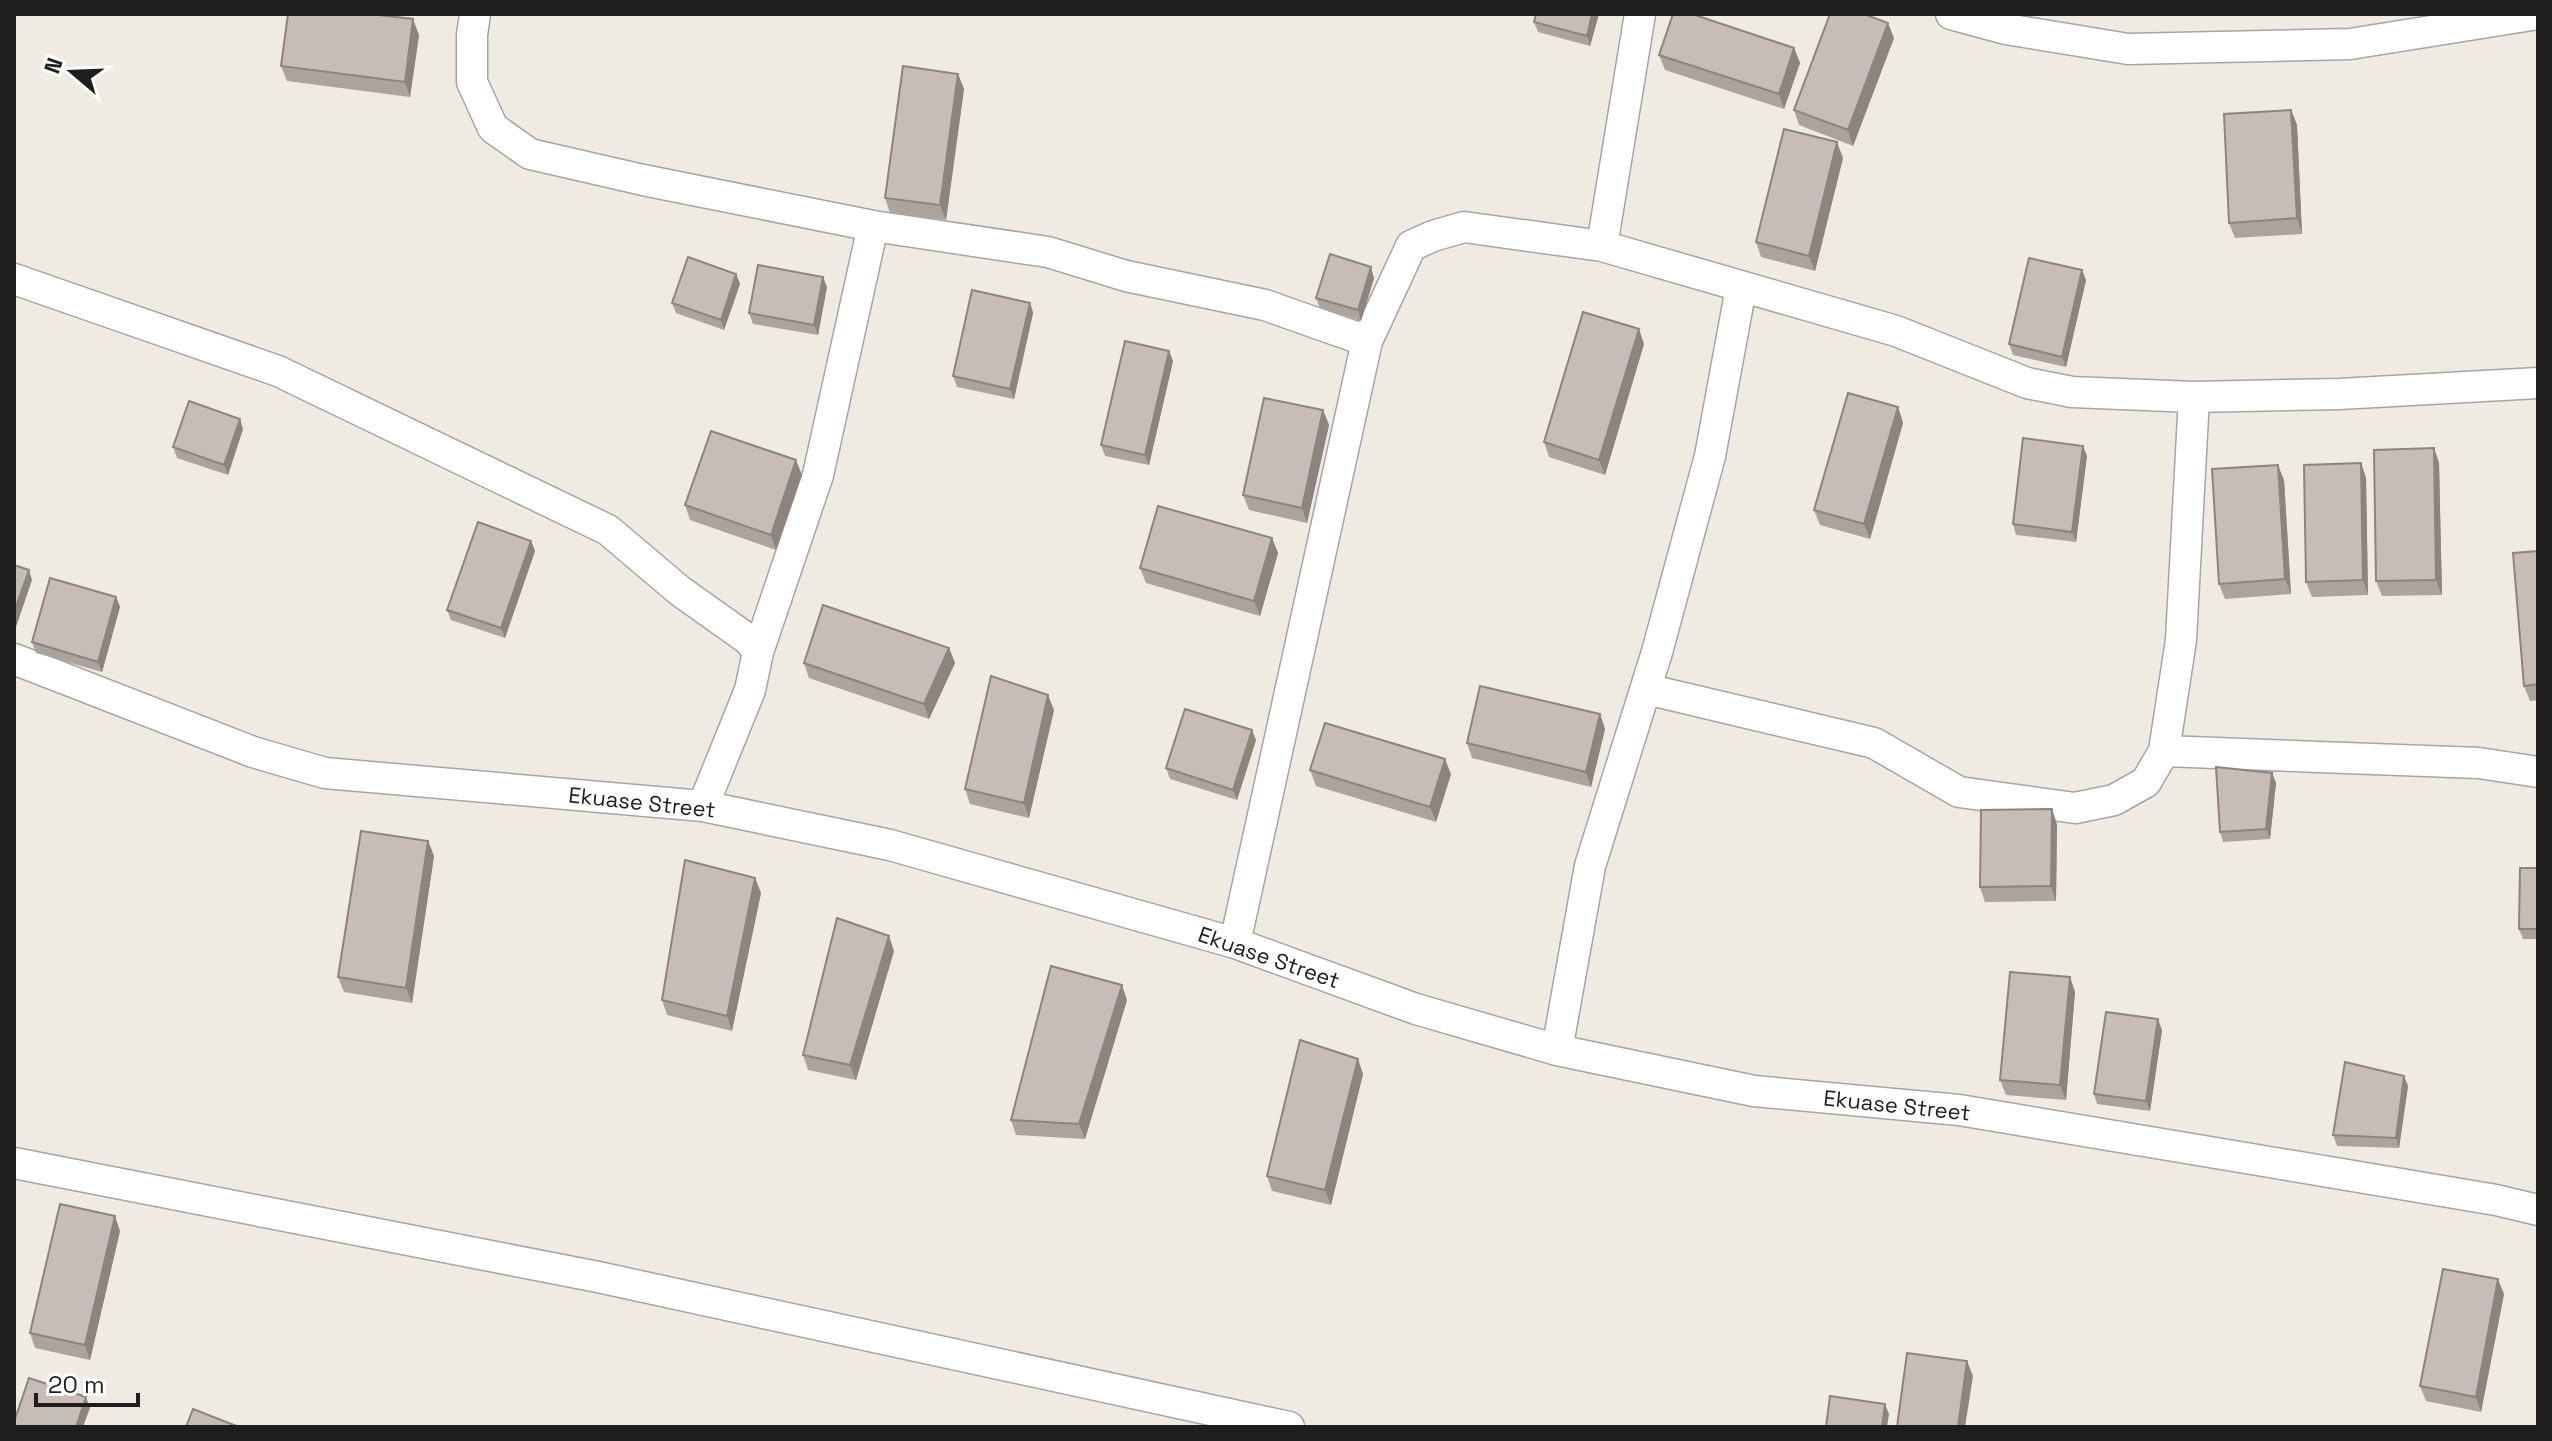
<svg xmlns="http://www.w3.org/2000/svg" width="2552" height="1441" font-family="'Space Grotesk',sans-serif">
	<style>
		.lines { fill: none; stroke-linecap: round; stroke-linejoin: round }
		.minor-casing { stroke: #a5a5a5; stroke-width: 33 }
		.minor { stroke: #fff; stroke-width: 30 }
		.wall { fill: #aba39d }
		.shaded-wall { fill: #8b847f }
		.building { fill: #c7bdb6; stroke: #8b847f; stroke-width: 2 }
		.labels { text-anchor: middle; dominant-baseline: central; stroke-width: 8; stroke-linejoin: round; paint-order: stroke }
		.street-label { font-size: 22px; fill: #1e1e1e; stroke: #fff }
	</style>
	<rect width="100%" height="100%" fill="#efebe3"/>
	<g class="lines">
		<defs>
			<path id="minor" d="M 475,14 L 472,35 L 472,82 L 493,128 L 530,154 L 643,180 L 873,226 L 1048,252 L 1126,276 L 1265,305 L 1367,341
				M 1951,14 L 2006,29 L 2128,49 L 2350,44 L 2538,14
				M 1602,246 L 1640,14
				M 14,279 L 278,371 L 608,530 L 680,591 L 749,640 L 758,652 L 750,690 L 703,806
				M 758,652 L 818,475 L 873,226
				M 14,659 L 253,752 L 325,773 L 703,806 L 890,845 L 1235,943 L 1416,1009 L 1557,1050 L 1754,1091 L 1959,1110 L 2496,1200 L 2538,1210
				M 1646,689 L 1874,743 L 1959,792 L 2075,808 L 2114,800 L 2146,782 L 2164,751 L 2181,640 L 2194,397
				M 2164,751 L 2479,763 L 2538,772
				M 1235,943 L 1367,341 L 1411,246 L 1433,236 L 1464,227 L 1602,246 L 1896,331 L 2027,383 L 2072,392 L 2194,397 L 2339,394 L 2538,383
				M 1557,1050 L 1590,866 L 1657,652 L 1710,456 L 1741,288
				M 14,1163 L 598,1277 L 1289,1427"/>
		</defs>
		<use href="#minor" class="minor-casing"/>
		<use href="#minor" class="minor"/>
	</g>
	<path class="wall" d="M 1536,14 L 1599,14 L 1590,46 L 1538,32 L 1534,22 Z
		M 419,35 L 410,97 L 287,81 L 281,66 Z
		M 1894,38 L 1853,146 L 1799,125 L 1794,110 Z
		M 1794,48 L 1800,63 L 1784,109 L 1665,70 L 1659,55 Z
		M 958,74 L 964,89 L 946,220 L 890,213 L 885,198 Z
		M 2291,110 L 2297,125 L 2302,234 L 2235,238 L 2229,223 Z
		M 1843,158 L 1815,271 L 1761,257 L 1756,242 Z
		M 2082,270 L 2086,280 L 2066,367 L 2013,355 L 2009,344 Z
		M 736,274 L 740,284 L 724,330 L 676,313 L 672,303 Z
		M 1374,278 L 1361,321 L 1320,308 L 1316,298 Z
		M 827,287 L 818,335 L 753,324 L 749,313 Z
		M 1030,303 L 1033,313 L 1014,399 L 957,387 L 953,376 Z
		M 1644,344 L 1605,475 L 1549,457 L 1544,442 Z
		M 1169,351 L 1173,361 L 1149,465 L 1105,456 L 1101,445 Z
		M 1898,407 L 1903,423 L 1870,539 L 1820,525 L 1814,510 Z
		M 1323,410 L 1329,425 L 1307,523 L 1249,510 L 1243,495 Z
		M 243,429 L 228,475 L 177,458 L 173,447 Z
		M 2434,448 L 2439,463 L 2442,595 L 2382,596 L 2376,581 Z
		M 2087,456 L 2076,542 L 2016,535 L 2013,524 Z
		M 2361,463 L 2366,478 L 2368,595 L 2312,597 L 2306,582 Z
		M 802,475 L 776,550 L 690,520 L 685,505 Z
		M 2284,480 L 2291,594 L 2225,599 L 2219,584 Z
		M 1272,538 L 1278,553 L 1260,616 L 1146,583 L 1140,568 Z
		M 531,541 L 535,551 L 505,638 L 451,620 L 447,610 Z
		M 2538,551 L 2538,700 L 2530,701 L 2524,686 Z
		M 116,597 L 120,607 L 102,672 L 36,653 L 32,642 Z
		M 949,648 L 955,663 L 929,719 L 809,678 L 804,663 Z
		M 1054,710 L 1029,818 L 970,804 L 965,789 Z
		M 1600,714 L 1605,729 L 1591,787 L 1472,758 L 1467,743 Z
		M 1256,740 L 1237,800 L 1170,779 L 1166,768 Z
		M 1310,770 L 1451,774 L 1436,822 L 1316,786 Z
		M 2272,773 L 2276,783 L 2270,839 L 2223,842 L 2220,832 Z
		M 2057,824 L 2056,901 L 1985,902 L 1980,887 Z
		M 428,841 L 434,856 L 412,1003 L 344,992 L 338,977 Z
		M 2538,868 L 2538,939 L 2523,939 L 2519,929 Z
		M 755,878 L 761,893 L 732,1031 L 667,1015 L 662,1000 Z
		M 894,951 L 856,1080 L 808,1070 L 803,1055 Z
		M 2070,977 L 2075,992 L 2066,1100 L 2006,1095 L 2000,1080 Z
		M 1127,1000 L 1085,1139 L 1016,1135 L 1011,1120 Z
		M 2162,1030 L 2150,1111 L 2097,1104 L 2094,1094 Z
		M 1363,1074 L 1331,1205 L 1272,1191 L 1267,1176 Z
		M 2408,1086 L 2399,1148 L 2337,1146 L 2333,1135 Z
		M 120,1231 L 90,1360 L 35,1348 L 30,1333 Z
		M 2504,1294 L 2481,1412 L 2426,1401 L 2420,1386 Z"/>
	<path class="shaded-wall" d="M 1592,14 L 1599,14 L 1590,46 L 1587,36 Z
		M 413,19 L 419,35 L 410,97 L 405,82 Z
		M 1888,23 L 1894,38 L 1853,146 L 1848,130 Z
		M 1794,48 L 1800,63 L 1784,109 L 1779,94 Z
		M 958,74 L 964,89 L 946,220 L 940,205 Z
		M 2291,110 L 2297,125 L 2302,234 L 2297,218 Z
		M 1837,142 L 1843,158 L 1815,271 L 1809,256 Z
		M 1371,267 L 1374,278 L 1361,321 L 1358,310 Z
		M 2082,270 L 2086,280 L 2066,367 L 2062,357 Z
		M 736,274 L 740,284 L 724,330 L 721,320 Z
		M 823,277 L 827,287 L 818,335 L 814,325 Z
		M 1030,303 L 1033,313 L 1014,399 L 1010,389 Z
		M 1639,329 L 1644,344 L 1605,475 L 1599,460 Z
		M 1169,351 L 1173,361 L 1149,465 L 1145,455 Z
		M 1898,407 L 1903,423 L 1870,539 L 1864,524 Z
		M 1323,410 L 1329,425 L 1307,523 L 1302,508 Z
		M 240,419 L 243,429 L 228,475 L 224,465 Z
		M 2083,446 L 2087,456 L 2076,542 L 2072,532 Z
		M 2434,448 L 2439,463 L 2442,595 L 2436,580 Z
		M 796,460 L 802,475 L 776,550 L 771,535 Z
		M 2361,463 L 2366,478 L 2368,595 L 2363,580 Z
		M 2278,465 L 2284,480 L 2291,594 L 2285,579 Z
		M 1272,538 L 1278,553 L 1260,616 L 1254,601 Z
		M 531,541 L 535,551 L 505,638 L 501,628 Z
		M 29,570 L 32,580 L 15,630 L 14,626 L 14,612 Z
		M 116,597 L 120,607 L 102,672 L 98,662 Z
		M 949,648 L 955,663 L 929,719 L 924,704 Z
		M 1048,695 L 1054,710 L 1029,818 L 1024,803 Z
		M 1600,714 L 1605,729 L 1591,787 L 1586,772 Z
		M 1252,730 L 1256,740 L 1237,800 L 1233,790 Z
		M 1445,759 L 1451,774 L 1436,822 L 1430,807 Z
		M 2272,773 L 2276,783 L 2270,839 L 2266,829 Z
		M 2052,809 L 2057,824 L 2056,901 L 2051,886 Z
		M 428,841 L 434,856 L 412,1003 L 406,988 Z
		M 755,878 L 761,893 L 732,1031 L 727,1016 Z
		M 889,936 L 894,951 L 856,1080 L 850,1065 Z
		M 2070,977 L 2075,992 L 2066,1100 L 2060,1085 Z
		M 1122,985 L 1127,1000 L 1085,1139 L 1079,1124 Z
		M 2158,1019 L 2162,1030 L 2150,1111 L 2146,1101 Z
		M 1358,1059 L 1363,1074 L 1331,1205 L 1325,1190 Z
		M 2404,1076 L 2408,1086 L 2399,1148 L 2396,1138 Z
		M 115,1216 L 120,1231 L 90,1360 L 85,1345 Z
		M 2498,1279 L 2504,1294 L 2481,1412 L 2476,1397 Z
		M 1967,1361 L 1973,1376 L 1965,1427 L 1958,1427 Z
		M 86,1397 L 90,1408 L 83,1427 L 76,1427 Z
		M 1885,1404 L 1889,1414 L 1887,1427 L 1882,1427 Z"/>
	<path class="building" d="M 288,14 L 370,14 L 413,19 L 405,82 L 281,66 Z
		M 1536,14 L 1592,14 L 1587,36 L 1534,22 Z
		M 1673,14 L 1692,14 L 1794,48 L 1779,94 L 1659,55 Z
		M 1830,14 L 1864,14 L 1888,23 L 1848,130 L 1794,110 Z
		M 903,66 L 958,74 L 940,205 L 885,198 Z
		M 2291,110 L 2297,218 L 2229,223 L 2224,114 Z
		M 1784,129 L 1837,142 L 1809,256 L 1756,242 Z
		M 1330,254 L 1371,267 L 1358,310 L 1316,298 Z
		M 688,257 L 736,274 L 721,320 L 672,303 Z
		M 2029,258 L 2082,270 L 2062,357 L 2009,344 Z
		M 758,265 L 823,277 L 814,325 L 749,313 Z
		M 972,290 L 1030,303 L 1010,389 L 953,376 Z
		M 1583,312 L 1639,329 L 1599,460 L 1544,442 Z
		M 1125,341 L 1169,351 L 1145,455 L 1101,445 Z
		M 1848,393 L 1898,407 L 1864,524 L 1814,510 Z
		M 1264,398 L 1323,410 L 1302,508 L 1243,495 Z
		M 189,401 L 240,419 L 224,465 L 173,447 Z
		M 711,431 L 796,460 L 771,535 L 685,505 Z
		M 2023,438 L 2083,446 L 2072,532 L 2013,524 Z
		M 2434,448 L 2436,580 L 2376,581 L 2374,450 Z
		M 2361,463 L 2363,580 L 2306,582 L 2304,465 Z
		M 2278,465 L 2285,579 L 2219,584 L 2212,469 Z
		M 1158,506 L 1272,538 L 1254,601 L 1140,568 Z
		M 478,522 L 531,541 L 501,628 L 447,610 Z
		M 2538,551 L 2538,684 L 2524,686 L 2513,553 Z
		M 14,565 L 29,570 L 14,612 Z
		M 50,578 L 116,597 L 98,662 L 32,642 Z
		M 823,605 L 949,648 L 924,704 L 804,663 Z
		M 991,676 L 1048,695 L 1024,803 L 965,789 Z
		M 1480,686 L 1600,714 L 1586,772 L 1467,743 Z
		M 1185,709 L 1252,730 L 1233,790 L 1166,768 Z
		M 1325,723 L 1445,759 L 1430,807 L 1310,770 Z
		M 2216,767 L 2272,773 L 2266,829 L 2220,832 Z
		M 2052,809 L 2051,886 L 1980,887 L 1981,810 Z
		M 361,831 L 428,841 L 406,988 L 338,977 Z
		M 685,860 L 755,878 L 727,1016 L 662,1000 Z
		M 2520,868 L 2538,868 L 2538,929 L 2519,929 Z
		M 837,918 L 889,936 L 850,1065 L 803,1055 Z
		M 1051,966 L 1122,985 L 1079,1124 L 1011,1120 Z
		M 2010,972 L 2070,977 L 2060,1085 L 2000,1080 Z
		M 2106,1012 L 2158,1019 L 2146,1101 L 2094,1094 Z
		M 1300,1040 L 1358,1059 L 1325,1190 L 1267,1176 Z
		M 2345,1062 L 2404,1076 L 2396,1138 L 2333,1135 Z
		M 60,1204 L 115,1216 L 85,1345 L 30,1333 Z
		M 2443,1269 L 2498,1279 L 2476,1397 L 2420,1386 Z
		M 1907,1353 L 1967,1361 L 1958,1427 L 1897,1427 Z
		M 29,1378 L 86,1397 L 76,1427 L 14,1427 L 14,1422 Z
		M 1830,1396 L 1885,1404 L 1882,1427 L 1826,1427 Z
		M 193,1409 L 239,1427 L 186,1427 Z"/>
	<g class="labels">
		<g class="street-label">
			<text transform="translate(642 802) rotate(6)">Ekuase Street</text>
			<text transform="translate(1269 957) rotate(19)">Ekuase Street</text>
			<text transform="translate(1897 1105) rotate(6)">Ekuase Street</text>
		</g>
	</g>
	<rect width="2552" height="1441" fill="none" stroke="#1e1e1e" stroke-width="32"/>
	<g transform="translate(72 72) rotate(289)" stroke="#ffffff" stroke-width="6" paint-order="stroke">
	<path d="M0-6L14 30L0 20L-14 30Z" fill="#1e1e1e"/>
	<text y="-12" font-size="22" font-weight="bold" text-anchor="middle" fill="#1e1e1e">N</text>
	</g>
	<path d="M36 1393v12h102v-12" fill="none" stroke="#1e1e1e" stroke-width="4"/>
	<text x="48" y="1393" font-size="24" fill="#1e1e1e" stroke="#ffffff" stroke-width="6" paint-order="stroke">20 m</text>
</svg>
